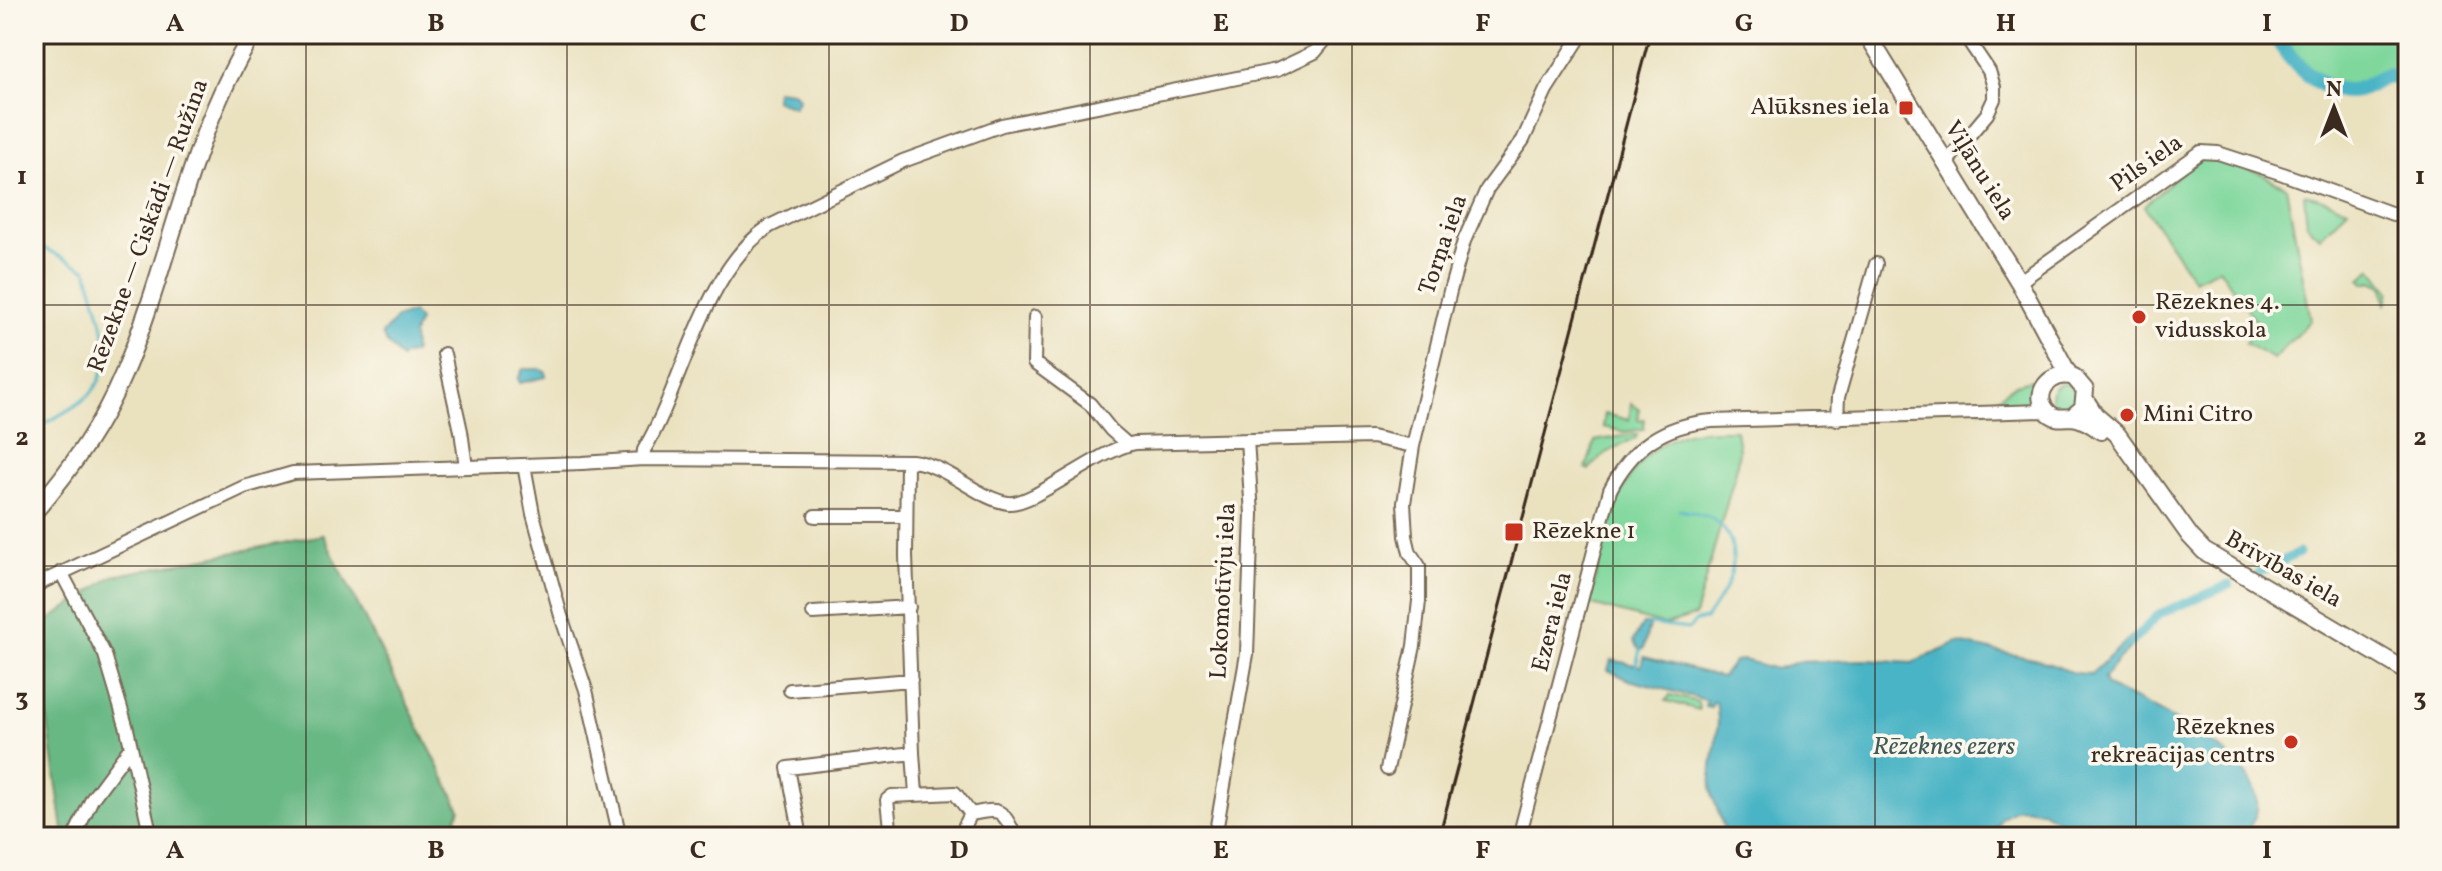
<svg xmlns="http://www.w3.org/2000/svg" width="2442" height="871" font-family="Vollkorn,serif">
	<style>
		.green { fill: #7fd79c; stroke: #5d805d; stroke-width: 2 }
		.forest { fill: #67b884; stroke: #517151; stroke-width: 2 }
		.water { fill: #48b4c5; stroke: #426f72; stroke-width: 2 }
		.lines { fill: none; stroke-linecap: round; stroke-linejoin: round }
		.stream { stroke: #48b4c5; stroke-width: 3 }
		.canal { stroke: #48b4c5; stroke-width: 9 }
		.river { stroke: #48b4c5; stroke-width: 16 }
		.minor-casing { stroke: #786a56; stroke-width: 16 }
		.major-casing { stroke: #786a56; stroke-width: 20 }
		.minor { stroke: #fff; stroke-width: 12 }
		.major { stroke: #fff; stroke-width: 16 }
		.rail { stroke: #3b2a1e; stroke-width: 3 }
		.grid { fill: none; stroke: #3b2a1e; stroke-width: 2; stroke-opacity: 0.55 }
		.poi-dot { fill: #c8321e; stroke: #fbf7ec; stroke-width: 3 }
		.labels { text-anchor: middle; dominant-baseline: central; stroke-width: 7; stroke-linejoin: round; paint-order: stroke }
		.poi-label { font-size: 24px; fill: #3b2a1e; stroke: #fbf7ec; text-anchor: start }
		.street-label { font-size: 24px; fill: #3b2a1e; stroke: #fbf7ec }
		.water-label { font-size: 26px; font-style: italic; fill: #405a58; stroke: #fbf7ec }
		.neatline { fill: none; stroke: #3b2a1e; stroke-width: 3 }
		.grid-label { font-size: 26px; text-anchor: middle; font-weight: bold; fill: #3b2a1e }
	</style>
	<rect width="100%" height="100%" fill="#fbf7ec"/>
	<filter id="ink" filterUnits="userSpaceOnUse"><feTurbulence type="fractalNoise" baseFrequency=".0125" numOctaves="2"/><feDisplacementMap in="SourceGraphic" scale="16" xChannelSelector="R" yChannelSelector="G"/><feConvolveMatrix kernelMatrix="1 2 1 2 8 2 1 2 1" color-interpolation-filters="sRGB"/></filter>
	<filter id="wash" filterUnits="userSpaceOnUse"><feTurbulence type="fractalNoise" baseFrequency=".006" numOctaves="4" result="noise"/><feDisplacementMap in="SourceGraphic" scale="32" xChannelSelector="R" yChannelSelector="G"/><feGaussianBlur stdDeviation="1.8" result="paint"/><feColorMatrix in="noise" values="0 0 0 0 0 0 0 0 0 0 0 0 0 0 0 0 0 1.4 0 .05"/><feComposite in="paint" operator="in"/></filter>
	<g filter="url(#wash)">
		<rect width="100%" height="100%" fill="#eae1bf"/>
		<path class="green" d="M 2278,34 L 2408,34 L 2408,85 C 2383,71 2385,79 2362,88 C 2343,96 2318,83 2304,71 C 2294,62 2286,45 2278,34 Z
			M 2205,155 L 2260,173 L 2286,187 L 2311,320 L 2273,359 L 2245,343 L 2258,325 L 2219,268 L 2194,280 L 2144,206 L 2186,168 Z
			M 2304,194 L 2321,198 L 2348,209 L 2320,237 L 2307,225 Z
			M 2372,268 L 2390,291 L 2386,305 L 2383,286 L 2372,281 L 2364,283 L 2361,279 Z
			M 2034,379 L 2037,380 L 2034,386 L 2039,389 C 2029,410 2001,407 1982,409 L 2016,384 Z
			M2051 397a13 13 0 1 1 26 0a13 13 0 1 1-26 0Z
			M 1631,403 L 1639,409 L 1638,420 L 1644,419 L 1644,429 L 1625,432 L 1603,427 L 1605,414 L 1629,420 Z
			M 1736,430 L 1739,450 L 1736,471 L 1695,616 L 1665,625 L 1589,604 C 1606,541 1615,448 1692,432 C 1706,429 1722,430 1736,430 Z
			M 1635,434 L 1638,434 L 1636,438 C 1618,448 1602,451 1589,470 L 1586,469 L 1595,441 Z
			M 1670,695 L 1698,702 L 1699,710 L 1666,701 Z"/>
		<path class="forest" d="M 323,535 L 460,809 L 449,837 L 64,837 L 35,630 L 113,576 Z"/>
		<path class="water" d="M 776,90 L 793,92 L 799,98 L 794,107 L 775,100 Z
			M 413,313 L 419,321 L 413,334 L 414,353 L 403,356 L 401,359 C 395,350 385,345 382,334 L 397,318 Z
			M 523,369 L 540,369 L 546,372 L 546,377 L 520,383 L 518,379 Z
			M 2408,557 L 2408,601 C 2392,586 2399,574 2408,557 Z
			M 1643,624 L 1649,624 L 1649,626 L 1643,649 L 1640,650 L 1633,641 Z
			M 2135,633 L 2139,636 C 2129,652 2113,662 2104,679 L 2107,686 C 2147,706 2264,754 2257,810 C 2256,819 2248,829 2243,837 L 2086,837 L 2042,811 L 2024,808 L 2016,809 L 2001,818 L 1992,837 L 1725,837 C 1724,819 1712,804 1711,787 C 1709,759 1723,730 1716,703 L 1712,702 L 1711,707 L 1705,706 L 1706,700 L 1629,680 L 1608,670 L 1611,660 L 1641,666 L 1644,657 L 1722,677 L 1734,661 L 1744,660 L 1776,669 L 1796,662 L 1866,660 L 1912,663 L 1958,643 L 2039,660 L 2074,673 L 2091,674 Z"/>
		<g class="lines">
			<path class="stream" d="M 34,243 L 87,270 C 97,308 120,357 92,392 C 81,405 50,420 34,430
				M 1649,624 L 1688,629 L 1696,621 L 1706,619 C 1723,594 1739,573 1731,542 C 1728,533 1720,523 1711,518 C 1701,514 1689,512 1679,510
				M 1636,665 L 1640,650"/>
			<path class="canal" d="M 2259,572 L 2299,553
				M 2131,643 L 2159,614 L 2229,585"/>
			<path class="river" d="M 2275,34 C 2289,61 2319,93 2351,91 C 2375,90 2381,64 2408,84"/>
		</g>
	</g>
	<g filter="url(#ink)">
		<g class="lines">
			<defs>
				<path id="minor" d="M 1945,164 L 1987,114 L 1994,99 L 1994,87 L 1989,71 L 1964,34
					M 2019,282 L 2201,152 L 2218,153 L 2283,174 L 2393,214 L 2408,214
					M 1035,317 L 1034,363 L 1090,404 L 1111,430 L 1127,444
					M 444,354 L 461,431 L 466,467
					M 1837,419 L 1838,397 L 1876,264
					M 643,459 L 644,450 C 684,383 702,271 770,226 L 903,161 L 1002,125 L 1277,70 L 1315,52 L 1330,34
					M 524,465 L 533,514 L 561,616 L 586,690 L 620,837
					M 815,516 L 906,516
					M 61,572 L 105,655 L 127,729 L 151,837
					M 34,586 L 244,487 L 293,473 L 582,463 L 643,459 L 912,461 C 948,465 978,499 1008,503 C 1033,506 1100,449 1135,443 L 1372,437 L 1413,446
					M 813,613 L 909,607
					M 790,690 L 911,680
					M 913,753 L 916,794
					M 1387,769 L 1414,646 L 1419,601 L 1419,566 L 1410,553 L 1406,536 L 1404,503 L 1413,446 L 1450,291 L 1464,241 L 1487,189 L 1523,140 L 1546,90 L 1582,34
					M 74,837 L 92,799 L 130,748
					M 801,837 L 788,768 L 913,753 L 906,556 L 907,461
					M 891,837 L 887,800 L 892,796 L 955,793 L 971,814
					M 966,837 L 965,825 L 971,814 C 1002,807 1002,810 1016,837
					M 1215,837 L 1247,654 L 1252,514 L 1247,440
					M 1519,837 L 1610,490 C 1632,447 1663,425 1712,421 L 2047,411"/>
				<path id="major" d="M 1867,34 L 2019,282 L 2069,375
					M 2086,401 L 2095,415 L 2117,434 L 2190,536 L 2204,551 L 2408,672
					M 2072,417 L 2083,408 L 2085,390 L 2074,377 C 2052,369 2029,394 2049,413 C 2057,420 2063,417 2072,417 C 2083,418 2093,425 2101,431
					M 34,512 C 70,471 102,425 123,375 C 171,263 188,138 253,34"/>
			</defs>
			<use href="#minor" class="minor-casing"/>
			<use href="#major" class="major-casing"/>
			<use href="#minor" class="minor"/>
			<use href="#major" class="major"/>
			<path class="rail" d="M 1439,837 L 1650,34"/>
		</g>
	</g>
	<path class="grid" d="M 306,34 L 306,837M 567,34 L 567,837M 829,34 L 829,837M 1090,34 L 1090,837M 1352,34 L 1352,837M 1613,34 L 1613,837M 1875,34 L 1875,837M 2136,34 L 2136,837M 34,305 L 2408,305M 34,566 L 2408,566"/>
	<g class="poi-dot">
		<rect x="1898" y="100" width="16" height="16" rx="4"/>
		<circle cx="2139" cy="317" r="8"/>
		<circle cx="2127" cy="415" r="8"/>
		<rect x="1504" y="522" width="20" height="20" rx="4"/>
		<circle cx="2291" cy="742" r="8"/>
	</g>
	<g class="labels">
		<g class="poi-label">
			<text x="1890" y="108" text-anchor="end">Alūksnes iela</text>
			<text x="2155" y="303">Rēzeknes 4.<tspan x="2155" dy="28">vidusskola</tspan></text>
			<text x="2143" y="415">Mini Citro</text>
			<text x="1532" y="532">Rēzekne 1</text>
			<text x="2275" y="728" text-anchor="end">Rēzeknes<tspan x="2275" dy="28">rekreācijas centrs</tspan></text>
		</g>
		<g class="street-label">
			<text transform="translate(2147 164) rotate(-35)">Pils iela</text>
			<text transform="translate(1979 171) rotate(58)">Viļānu iela</text>
			<text transform="translate(149 226) rotate(-70)">Rēzekne — Ciskādi — Ružina</text>
			<text transform="translate(1444 245) rotate(-71)">Torņa iela</text>
			<text transform="translate(2283 570) rotate(30)">Brīvības iela</text>
			<text transform="translate(1224 591) rotate(-87)">Lokomotīvju iela</text>
			<text transform="translate(1553 622) rotate(-76)">Ezera iela</text>
		</g>
		<g class="water-label">
			<text x="1944" y="747">Rēzeknes ezers</text>
		</g>
	</g>
	<rect width="2442" height="871" fill="none" stroke="#fbf7ec" stroke-width="88"/>
	<g transform="translate(2334 108)" stroke="#fbf7ec" stroke-width="6" paint-order="stroke">
	<path d="M0-6L14 30L0 20L-14 30Z" fill="#3b2a1e"/>
	<text y="-12" font-size="22" font-weight="bold" text-anchor="middle" fill="#3b2a1e">N</text>
	</g>
	<rect x="44" y="44" width="2354" height="783" class="neatline"/>
	<g class="grid-label">
		<text x="175" y="31">A</text>
		<text x="436" y="31">B</text>
		<text x="698" y="31">C</text>
		<text x="959" y="31">D</text>
		<text x="1221" y="31">E</text>
		<text x="1483" y="31">F</text>
		<text x="1744" y="31">G</text>
		<text x="2006" y="31">H</text>
		<text x="2267" y="31">I</text>
		<text x="22" y="184">1</text>
		<text x="2420" y="184">1</text>
		<text x="22" y="445">2</text>
		<text x="2420" y="445">2</text>
		<text x="22" y="706">3</text>
		<text x="2420" y="706">3</text>
		<text x="175" y="858">A</text>
		<text x="436" y="858">B</text>
		<text x="698" y="858">C</text>
		<text x="959" y="858">D</text>
		<text x="1221" y="858">E</text>
		<text x="1483" y="858">F</text>
		<text x="1744" y="858">G</text>
		<text x="2006" y="858">H</text>
		<text x="2267" y="858">I</text>
	</g>
</svg>
